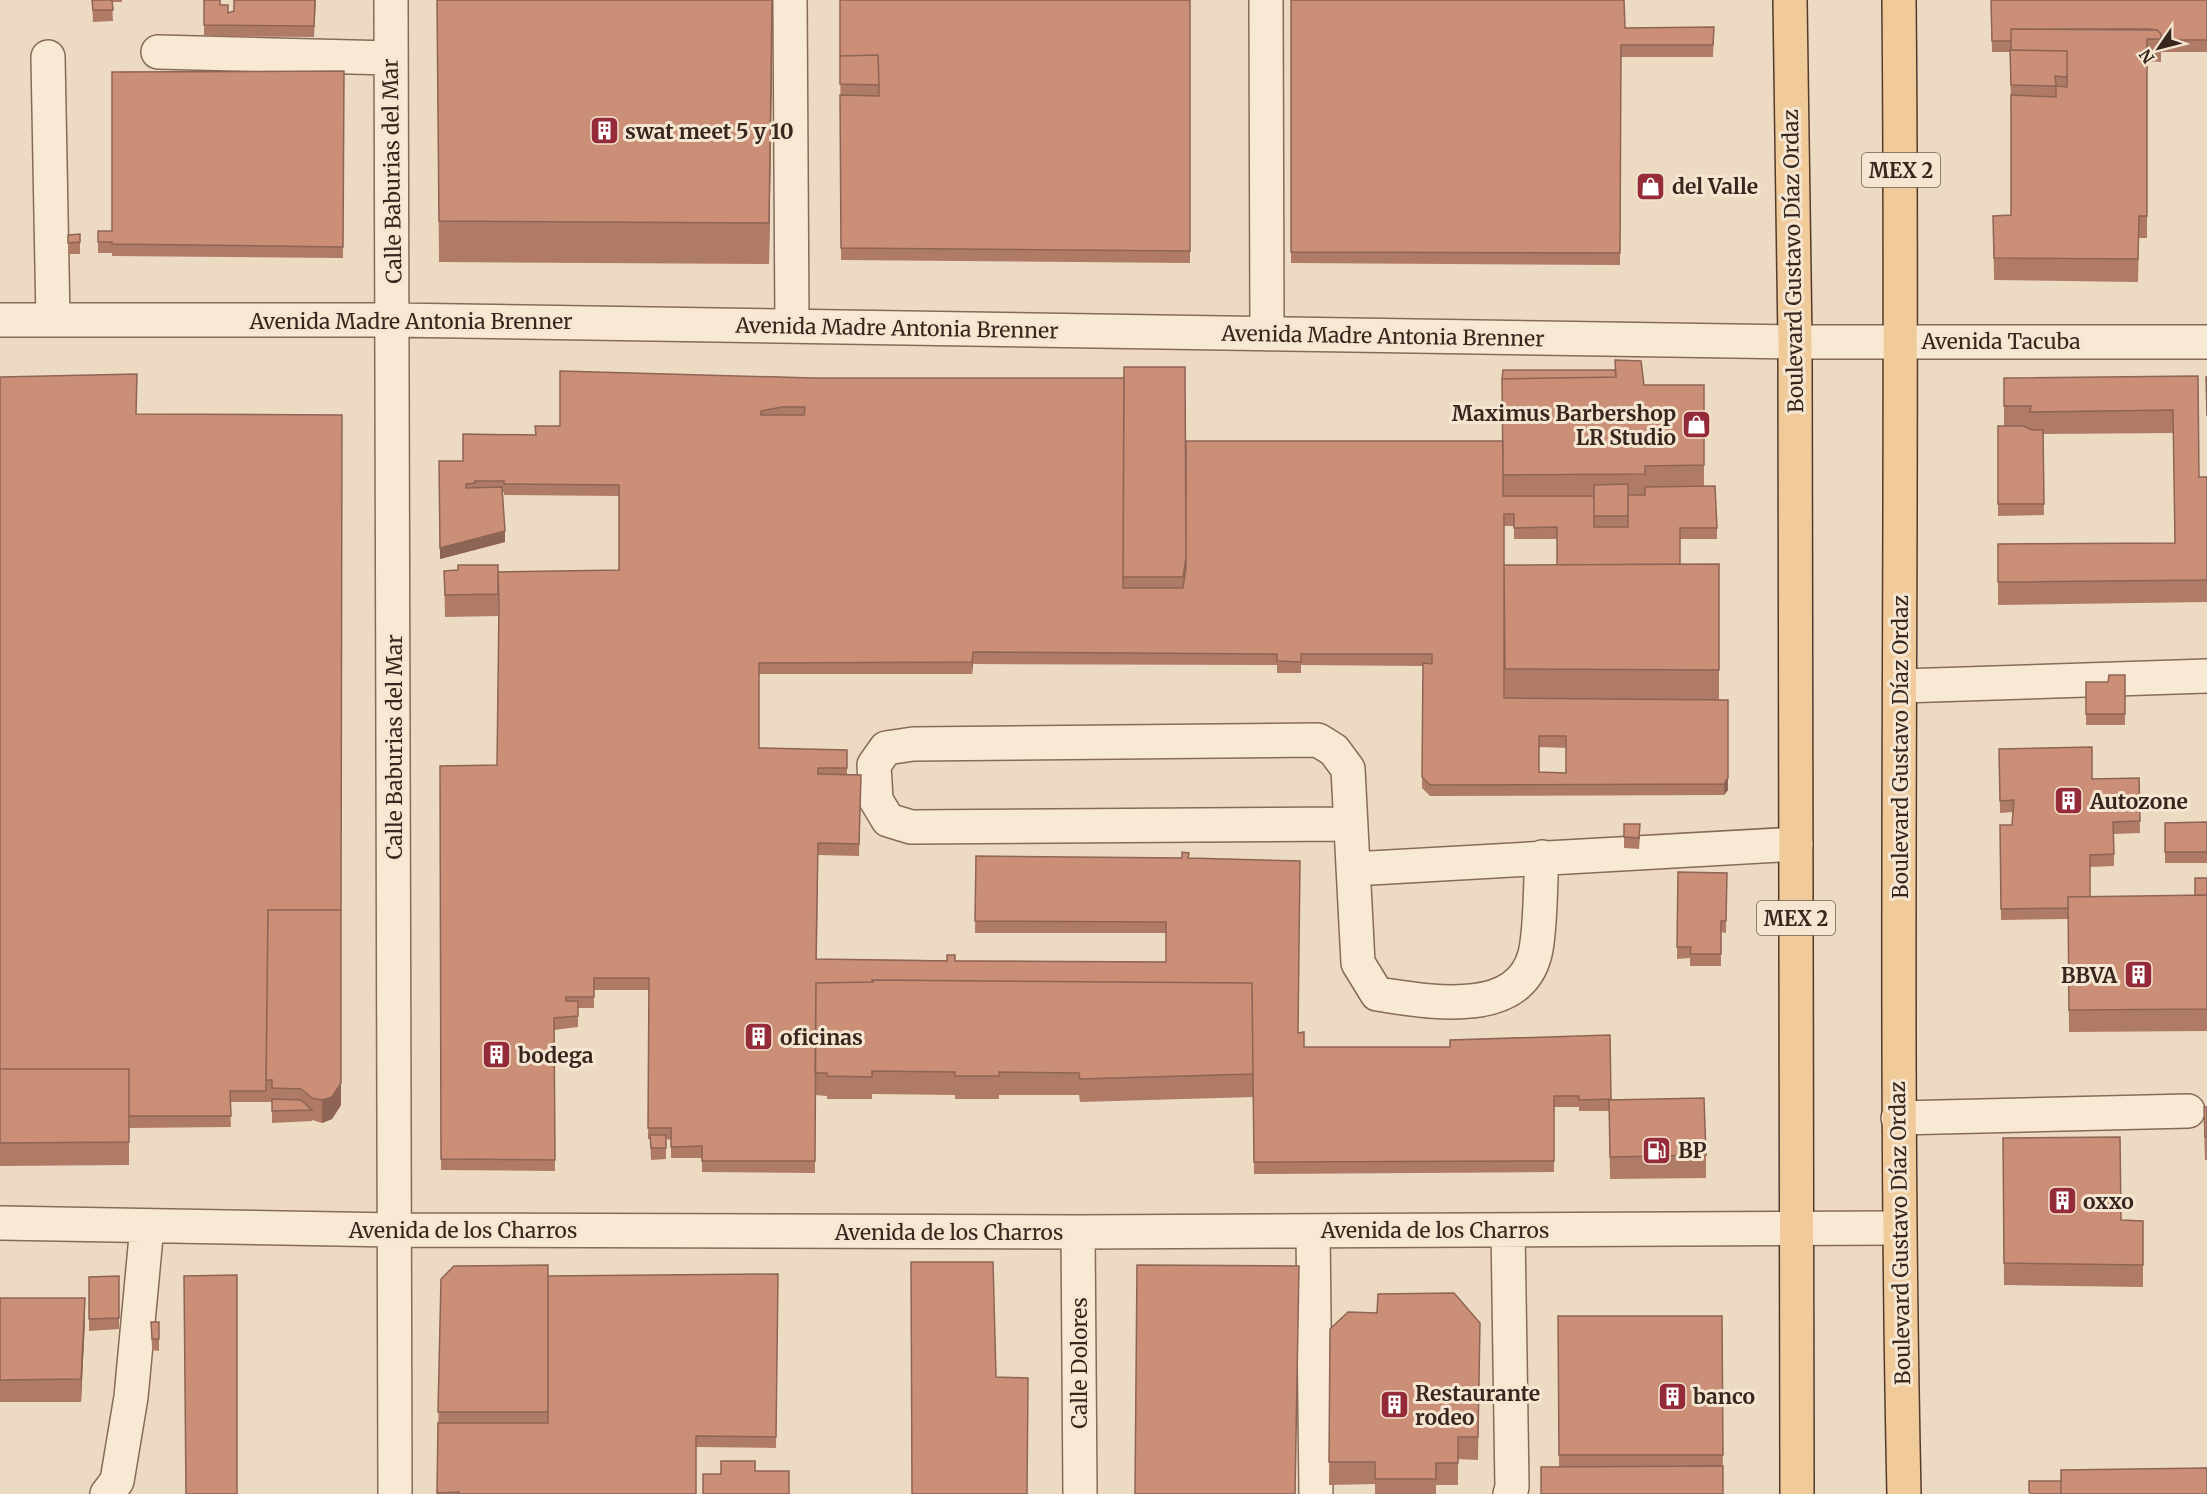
<svg xmlns="http://www.w3.org/2000/svg" width="2207" height="1494" font-family="Merriweather,serif">
	<style>
		.lines { fill: none; stroke-linecap: round; stroke-linejoin: round }
		.minor-casing { stroke: #876b59; stroke-width: 36 }
		.major-casing { stroke: #543a2e; stroke-width: 36 }
		.minor { stroke: #f8e9d5; stroke-width: 33 }
		.major { stroke: #f0ca99; stroke-width: 33 }
		.wall { fill: #af7b67; fill-rule: evenodd }
		.shaded-wall { fill: #8e6454 }
		.building { fill: #cb8f78; stroke: #8e6454; stroke-width: 1.5; fill-rule: evenodd }
		.labels { text-anchor: middle; dominant-baseline: central; stroke-width: 6; stroke-linejoin: round; paint-order: stroke }
		.shield { fill: #f5e6d1; stroke: #706053; stroke-width: 1.5 }
		.shield-label { font-size: 20px; font-weight: bold; fill: #37261d }
		.poi-label { font-size: 21px; font-weight: bold; fill: #37261d; stroke: #f5e6d1; text-anchor: start }
		.street-label { font-size: 21px; fill: #37261d; stroke: #f5e6d1 }
	</style>
	<rect width="100%" height="100%" fill="#eddac2"/>
	<g class="lines">
		<defs>
			<path id="minor" d="M 391,0 L 395,1494
				M 790,0 L 792,326
				M 1266,0 L 1267,334
				M 158,52 L 391,58
				M 48,57 L 53,320
				M 0,320 L 393,320 L 1795,342 L 2207,342
				M 1901,686 L 2207,676
				M 1350,824 L 911,827 L 888,820 L 876,800 L 874,765 L 886,748 L 913,744 L 1318,740 L 1334,750 L 1348,769 L 1358,963 L 1377,994 C 1426,1001 1518,1020 1535,954 C 1541,930 1540,884 1542,857
				M 1353,869 L 1796,844
				M 1898,1118 L 2188,1111
				M 0,1223 L 395,1230 L 1078,1232 L 1899,1228
				M 1508,1230 L 1512,1487 L 1510,1494
				M 1313,1231 L 1316,1494
				M 1078,1232 L 1080,1494
				M 107,1494 L 117,1481 L 131,1397 L 147,1226"/>
			<path id="major" d="M 1790,0 L 1795,342 L 1797,1494
				M 1899,0 C 1904,498 1893,996 1904,1494"/>
		</defs>
		<use href="#minor" class="minor-casing"/>
		<use href="#major" class="major-casing"/>
		<use href="#minor" class="minor"/>
		<use href="#major" class="major"/>
	</g>
	<path class="wall" d="M 92,0 L 122,0 L 122,2 L 112,2 L 113,21 L 93,22 Z
		M 204,0 L 220,5 L 228,13 L 316,0 L 314,37 L 204,36 Z
		M 437,0 L 773,0 L 769,264 L 439,262 Z
		M 840,0 L 1190,0 L 1190,263 L 841,260 Z
		M 1291,0 L 1625,28 L 1714,27 L 1713,57 L 1621,57 L 1620,265 L 1291,263 Z
		M 1991,0 L 2207,0 L 2207,52 L 2161,52 L 2161,62 L 2147,61 L 2147,238 L 2139,238 L 2138,282 L 1994,280 L 1993,216 L 2011,215 L 2011,117 L 2010,52 L 1992,52 Z
		M 344,71 L 343,258 L 112,256 L 112,253 L 98,253 L 98,231 L 112,231 Z
		M 68,235 L 80,242 L 80,254 L 68,254 Z
		M 1615,360 L 1644,385 L 1704,385 L 1704,486 L 1717,528 L 1717,539 L 1680,539 L 1680,564 L 1719,564 L 1719,700 L 1728,790 L 1724,795 L 1430,796 L 1422,788 L 1423,666 L 1301,665 L 1301,673 L 1277,673 L 1277,665 L 973,664 L 972,674 L 759,674 L 759,748 L 847,750 L 847,775 L 861,775 L 859,856 L 818,855 L 817,959 L 1166,962 L 1166,933 L 975,933 L 976,856 L 1189,858 L 1298,1033 L 1304,1047 L 1450,1047 L 1610,1035 L 1611,1100 L 1706,1155 L 1706,1178 L 1610,1179 L 1609,1111 L 1579,1111 L 1579,1107 L 1554,1107 L 1554,1172 L 1254,1174 L 1253,1082 L 1253,1097 L 1080,1102 L 1079,1095 L 999,1095 L 999,1099 L 955,1099 L 955,1095 L 872,1094 L 872,1099 L 827,1099 L 827,1096 L 815,1095 L 815,1173 L 702,1172 L 702,1158 L 671,1158 L 671,1140 L 666,1139 L 666,1159 L 651,1160 L 650,1139 L 648,1139 L 649,990 L 594,990 L 594,1008 L 578,1008 L 578,1027 L 554,1030 L 555,1171 L 441,1170 L 440,766 L 497,765 L 499,613 L 498,587 L 498,616 L 445,617 L 444,571 L 498,572 L 619,570 L 619,496 L 504,495 L 504,492 L 502,492 L 505,542 L 440,559 L 439,461 L 463,461 L 560,426 L 560,371 L 1186,441 L 1503,441 L 1615,370 ZM 1504,526 L 1514,526 L 1514,539 L 1557,539 L 1557,565 L 1504,565 ZM 1539,747 L 1566,748 L 1566,773 L 1539,772 Z
		M 2198,376 L 2199,477 L 2207,477 L 2207,602 L 1998,605 L 1998,544 L 2175,543 L 2173,433 L 2043,434 L 2044,515 L 1998,516 L 1998,426 L 2004,426 L 2004,378 Z
		M 0,377 L 136,414 L 341,1105 L 332,1119 L 322,1123 L 312,1120 L 312,1121 L 272,1123 L 272,1102 L 230,1102 L 231,1127 L 129,1128 L 129,1165 L 0,1166 Z
		M 2125,675 L 2125,725 L 2086,725 L 2086,714 Z
		M 1999,749 L 2092,779 L 2139,778 L 2140,833 L 2114,834 L 2114,866 L 2090,867 L 2090,897 L 2195,895 L 2207,878 L 2207,1031 L 2069,1032 L 2068,919 L 2001,920 L 2000,825 L 2012,825 L 2013,812 L 2000,813 Z
		M 2207,822 L 2207,863 L 2165,863 L 2165,823 Z
		M 1624,824 L 1640,836 L 1639,849 L 1624,848 Z
		M 1678,872 L 1727,873 L 1726,933 L 1721,932 L 1721,966 L 1690,966 L 1690,958 L 1677,959 Z
		M 2207,1107 L 2207,1160 L 2205,1160 L 2204,1129 Z
		M 2003,1138 L 2121,1220 L 2143,1221 L 2143,1287 L 2004,1285 Z
		M 778,1274 L 776,1448 L 696,1447 L 696,1494 L 437,1494 L 441,1279 L 548,1276 Z
		M 119,1276 L 119,1329 L 89,1331 L 89,1277 Z
		M 0,1298 L 85,1320 L 81,1402 L 0,1402 Z
		M 1558,1316 L 1722,1316 L 1723,1494 L 1559,1467 Z
		M 151,1322 L 159,1322 L 159,1351 L 152,1350 Z
		M 1480,1323 L 1478,1460 L 1458,1459 L 1458,1485 L 1436,1485 L 1436,1494 L 1375,1494 L 1375,1484 L 1329,1485 L 1330,1329 Z"/>
	<path class="shaded-wall" d="M 772,0 L 773,0 L 769,264 L 769,223 Z
		M 505,531 L 505,542 L 440,559 L 440,548 Z
		M 973,652 L 973,664 L 972,674 L 972,662 Z
		M 1728,778 L 1728,790 L 1724,795 L 1724,784 Z
		M 341,932 L 341,1105 L 332,1119 L 322,1123 L 322,1100 Z
		M 85,1298 L 85,1320 L 81,1402 L 81,1379 Z"/>
	<path class="building" d="M 92,0 L 112,0 L 113,10 L 93,10 Z
		M 204,0 L 220,0 L 220,5 L 228,5 L 228,13 L 234,11 L 234,0 L 315,0 L 314,26 L 204,25 Z
		M 437,0 L 772,0 L 769,223 L 439,221 Z
		M 840,0 L 1190,0 L 1190,251 L 841,248 L 840,95 L 879,96 L 879,85 L 878,55 L 840,56 L 840,67 Z
		M 1291,0 L 1624,0 L 1625,28 L 1714,27 L 1713,45 L 1621,45 L 1620,253 L 1291,252 Z
		M 1991,0 L 2207,0 L 2207,40 L 2161,40 L 2161,34 L 2157,30 L 2011,29 L 2011,41 L 1992,41 Z
		M 2011,29 L 2148,29 L 2157,30 L 2161,34 L 2161,39 L 2147,39 L 2147,216 L 2139,216 L 2138,259 L 1994,258 L 1993,216 L 2011,215 L 2011,95 L 2056,97 L 2056,86 L 2067,87 L 2067,51 L 2011,50 Z
		M 2010,50 L 2067,51 L 2067,77 L 2055,76 L 2056,86 L 2011,85 Z
		M 878,55 L 879,85 L 840,84 L 840,56 Z
		M 344,71 L 343,247 L 112,244 L 112,242 L 98,242 L 98,231 L 112,231 L 112,72 Z
		M 80,234 L 80,242 L 68,243 L 68,235 Z
		M 1615,360 L 1641,361 L 1644,385 L 1704,385 L 1704,465 L 1645,466 L 1645,474 L 1503,475 L 1502,379 L 1616,377 Z
		M 1124,367 L 1185,367 L 1186,557 L 1183,577 L 1123,577 Z
		M 1503,370 L 1615,370 L 1616,377 L 1502,379 Z
		M 560,371 L 813,378 L 1124,378 L 1123,588 L 1183,588 L 1186,568 L 1186,441 L 1503,441 L 1503,496 L 1594,496 L 1594,527 L 1628,527 L 1628,495 L 1645,495 L 1645,487 L 1715,486 L 1717,528 L 1680,528 L 1680,564 L 1557,565 L 1557,527 L 1514,528 L 1514,514 L 1504,514 L 1504,698 L 1728,700 L 1728,778 L 1724,784 L 1430,785 L 1422,777 L 1423,663 L 1432,664 L 1432,654 L 1301,654 L 1301,662 L 1277,661 L 1277,654 L 973,652 L 972,662 L 759,663 L 759,748 L 847,750 L 847,768 L 818,768 L 818,774 L 861,775 L 859,844 L 818,843 L 816,959 L 947,961 L 947,955 L 955,955 L 955,961 L 1166,962 L 1166,922 L 975,921 L 976,856 L 1182,858 L 1182,852 L 1189,853 L 1188,858 L 1300,861 L 1298,1033 L 1304,1032 L 1304,1047 L 1450,1047 L 1450,1040 L 1610,1035 L 1611,1099 L 1579,1100 L 1579,1096 L 1554,1096 L 1554,1161 L 1254,1162 L 1252,983 L 872,980 L 872,982 L 816,983 L 815,1161 L 702,1161 L 702,1146 L 671,1147 L 671,1128 L 648,1128 L 649,978 L 594,978 L 594,997 L 566,997 L 566,1001 L 578,1001 L 578,1016 L 554,1018 L 555,1160 L 441,1159 L 440,766 L 497,765 L 499,605 L 498,572 L 619,570 L 619,485 L 504,484 L 504,481 L 475,481 L 475,483 L 466,484 L 466,488 L 502,487 L 505,531 L 440,548 L 439,461 L 463,461 L 463,434 L 536,435 L 535,426 L 560,426 ZM 782,407 L 805,407 L 804,415 L 761,415 L 761,411 ZM 1539,736 L 1566,736 L 1566,773 L 1539,772 Z
		M 137,374 L 136,414 L 342,415 L 341,921 L 341,910 L 268,910 L 266,1091 L 230,1091 L 231,1116 L 129,1116 L 129,1069 L 0,1069 L 0,377 Z
		M 2198,376 L 2199,477 L 2207,477 L 2207,580 L 1998,582 L 1998,544 L 2175,543 L 2173,410 L 2030,412 L 2031,406 L 2004,406 L 2004,378 Z
		M 2206,377 L 2207,377 L 2207,416 Z
		M 1998,426 L 2023,426 L 2032,430 L 2043,430 L 2044,504 L 1998,504 Z
		M 1628,484 L 1628,516 L 1594,516 L 1594,485 Z
		M 1719,564 L 1719,670 L 1505,669 L 1504,565 Z
		M 458,565 L 498,565 L 498,594 L 445,595 L 444,571 L 458,570 Z
		M 2109,675 L 2125,675 L 2125,714 L 2086,714 L 2086,682 L 2108,682 Z
		M 2092,747 L 2092,779 L 2139,778 L 2140,821 L 2113,822 L 2114,854 L 2090,855 L 2090,897 L 2068,897 L 2068,908 L 2001,909 L 2000,825 L 2012,825 L 2014,800 L 2000,801 L 1999,749 Z
		M 2207,822 L 2207,852 L 2165,852 L 2165,823 Z
		M 1624,824 L 1640,824 L 1639,838 L 1624,837 Z
		M 1678,872 L 1727,873 L 1726,921 L 1721,921 L 1721,954 L 1690,954 L 1691,947 L 1677,947 Z
		M 2195,878 L 2207,878 L 2207,895 L 2195,895 Z
		M 2207,895 L 2207,1009 L 2069,1010 L 2068,897 Z
		M 268,910 L 341,910 L 341,1083 L 332,1097 L 322,1100 L 312,1098 L 301,1089 L 272,1088 L 272,1080 L 266,1080 Z
		M 872,980 L 1252,983 L 1253,1074 L 1080,1079 L 1079,1073 L 999,1072 L 999,1076 L 955,1076 L 955,1072 L 872,1071 L 872,1077 L 827,1076 L 827,1073 L 815,1073 L 816,983 L 873,982 Z
		M 0,1069 L 129,1069 L 129,1142 L 0,1143 Z
		M 1704,1098 L 1706,1155 L 1610,1157 L 1609,1100 Z
		M 272,1099 L 301,1100 L 312,1110 L 272,1111 Z
		M 2204,1107 L 2207,1107 L 2207,1137 L 2205,1137 Z
		M 650,1135 L 666,1135 L 666,1148 L 651,1148 Z
		M 2120,1137 L 2121,1220 L 2143,1221 L 2143,1265 L 2004,1263 L 2003,1138 Z
		M 911,1262 L 993,1262 L 996,1377 L 1028,1378 L 1027,1494 L 912,1494 Z
		M 548,1265 L 548,1412 L 438,1412 L 441,1279 L 454,1266 Z
		M 1137,1265 L 1299,1266 L 1295,1494 L 1135,1494 Z
		M 778,1274 L 776,1437 L 696,1436 L 696,1494 L 459,1494 L 459,1492 L 437,1493 L 438,1423 L 548,1423 L 548,1276 Z
		M 237,1275 L 237,1494 L 186,1494 L 184,1276 Z
		M 119,1276 L 119,1318 L 89,1319 L 89,1277 Z
		M 1454,1293 L 1480,1323 L 1478,1437 L 1458,1437 L 1458,1463 L 1436,1463 L 1436,1479 L 1375,1479 L 1375,1462 L 1329,1462 L 1330,1329 L 1348,1312 L 1377,1313 L 1378,1294 Z
		M 0,1298 L 85,1298 L 81,1379 L 0,1380 Z
		M 1558,1316 L 1722,1316 L 1723,1455 L 1559,1455 Z
		M 151,1322 L 159,1322 L 159,1339 L 152,1339 Z
		M 721,1461 L 755,1461 L 755,1471 L 789,1471 L 789,1494 L 703,1494 L 703,1474 L 721,1474 Z
		M 1723,1466 L 1723,1494 L 1541,1494 L 1541,1467 Z
		M 2207,1468 L 2207,1494 L 2061,1494 L 2061,1470 Z
		M 2029,1481 L 2061,1481 L 2061,1494 L 2031,1494 L 2029,1492 Z"/>
	<defs>
		<symbol id="building-square" viewBox="-11 -11 22 22"><rect x="-9" y="-9" width="18" height="18" rx="4" fill="#952a39" stroke="#f5e6d1"/><path d="M-4-6H4V6H1V3H-1V6H-4ZM-2.5-4.3h1.7v1.8h-1.7ZM.8-4.3h1.7v1.8H.8ZM-2.5-1h1.7V.8h-1.7ZM.8-1h1.7V.8H.8Z" fill="#fff"/></symbol>
		<symbol id="shop-square" viewBox="-11 -11 22 22"><rect x="-9" y="-9" width="18" height="18" rx="4" fill="#952a39" stroke="#f5e6d1"/><path d="M-5-2.5h2.3a2.7 3.5 0 0 1 5.4 0H5L5.5 6h-11ZM-1.5-2.5h3a1.5 2.3 0 0 0-3 0Z" fill="#fff"/></symbol>
		<symbol id="fuel-square" viewBox="-11 -11 22 22"><rect x="-9" y="-9" width="18" height="18" rx="4" fill="#952a39" stroke="#f5e6d1"/><path d="M-5.5-6h7V0h2V4h1.3V-2.5L3-4.5l.8-.8L6-3V5H2.5V1h-1V6h-7ZM-4.2-4.7v3.2H.2V-4.7Z" fill="#fff"/></symbol>
	</defs>
	<g fill-rule="evenodd">
		<use href="#building-square" x="588" y="114" width="33" height="33"/>
		<use href="#shop-square" x="1634" y="170" width="33" height="33"/>
		<use href="#shop-square" x="1680" y="408" width="33" height="33"/>
		<use href="#building-square" x="2052" y="784" width="33" height="33"/>
		<use href="#building-square" x="2122" y="958" width="33" height="33"/>
		<use href="#building-square" x="742" y="1020" width="33" height="33"/>
		<use href="#building-square" x="480" y="1038" width="33" height="33"/>
		<use href="#fuel-square" x="1640" y="1134" width="33" height="33"/>
		<use href="#building-square" x="2046" y="1184" width="33" height="33"/>
		<use href="#building-square" x="1656" y="1380" width="33" height="33"/>
		<use href="#building-square" x="1378" y="1388" width="33" height="33"/>
	</g>
	<g class="labels">
		<g class="shield">
			<rect x="1862" y="153" width="78" height="34" rx="4.5"/>
			<rect x="1757" y="901" width="78" height="34" rx="4.5"/>
		</g>
		<g class="shield-label">
			<text x="1901" y="170">MEX 2</text>
			<text x="1796" y="918">MEX 2</text>
		</g>
		<g class="poi-label">
			<text x="625" y="131">swat meet 5 y 10</text>
			<text x="1672" y="186">del Valle</text>
			<text x="1676" y="413" text-anchor="end">Maximus Barbershop<tspan x="1676" dy="24">LR Studio</tspan></text>
			<text x="2090" y="801">Autozone</text>
			<text x="2117" y="975" text-anchor="end">BBVA</text>
			<text x="780" y="1037">oficinas</text>
			<text x="518" y="1055">bodega</text>
			<text x="1678" y="1150">BP</text>
			<text x="2083" y="1201">oxxo</text>
			<text x="1415" y="1393">Restaurante<tspan x="1415" dy="24">rodeo</tspan></text>
			<text x="1693" y="1396">banco</text>
		</g>
		<g class="street-label">
			<text transform="translate(392 171) rotate(-91)">Calle Baburias del Mar</text>
			<text transform="translate(1793 261) rotate(-91)">Boulevard Gustavo Díaz Ordaz</text>
			<text x="411" y="321">Avenida Madre Antonia Brenner</text>
			<text transform="translate(897 328) rotate(1)">Avenida Madre Antonia Brenner</text>
			<text transform="translate(1383 336) rotate(1)">Avenida Madre Antonia Brenner</text>
			<text x="2001" y="341">Avenida Tacuba</text>
			<text transform="translate(394 747) rotate(-90)">Calle Baburias del Mar</text>
			<text transform="translate(1900 747) rotate(-90)">Boulevard Gustavo Díaz Ordaz</text>
			<text x="463" y="1230">Avenida de los Charros</text>
			<text x="1435" y="1230">Avenida de los Charros</text>
			<text x="949" y="1232">Avenida de los Charros</text>
			<text transform="translate(1900 1233) rotate(-91)">Boulevard Gustavo Díaz Ordaz</text>
			<text transform="translate(1079 1363) rotate(-90)">Calle Dolores</text>
		</g>
	</g>
	<g transform="translate(2159 48) rotate(235)" stroke="#f5e6d1" stroke-width="4.5" paint-order="stroke">
	<path d="M0-4.5L10 22L0 15L-10 22Z" fill="#37261d"/>
	<text y="-9" font-size="16" font-weight="bold" text-anchor="middle" fill="#37261d">N</text>
	</g>
</svg>
